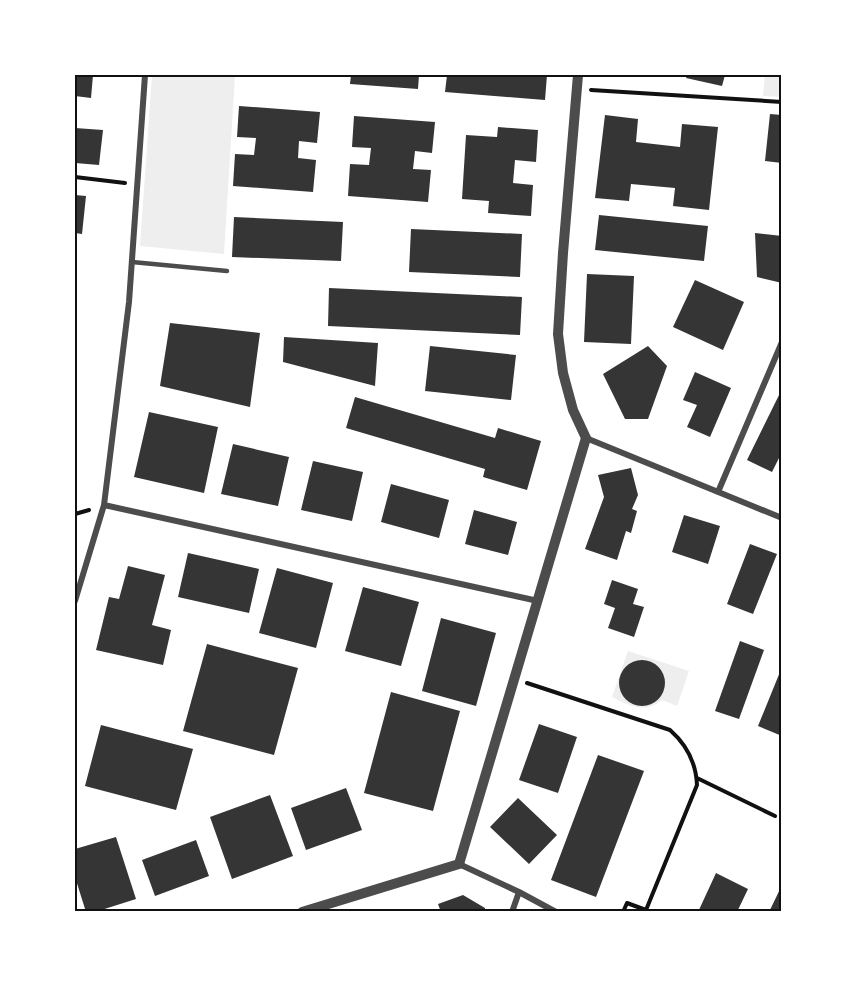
<svg xmlns="http://www.w3.org/2000/svg" width="857" height="987" font-family="Spectral,serif">
	<style>
		.green { fill: #eee }
		.building { fill: #353535 }
		.lines { fill: none; stroke-linecap: round; stroke-linejoin: round }
		.path { stroke: #111; stroke-width: 4 }
		.service { stroke: #4c4c4c; stroke-width: 4.5 }
		.minor { stroke: #4c4c4c; stroke-width: 6 }
		.tertiary { stroke: #4c4c4c; stroke-width: 10 }
		.neatline { fill: none; stroke: #111; stroke-width: 2 }
	</style>
	<rect width="100%" height="100%" fill="#fff"/>
	<path class="green" d="M 152,75 L 235,75 L 224,254 L 140,246 Z
		M 765,75 L 782,75 L 782,97 L 763,96 Z
		M 628,651 L 689,671 L 677,706 L 662,700 C 645,714 630,706 612,697 Z"/>
	<path class="building" d="M 75,75 L 93,75 L 91,98 L 75,96 Z
		M 351,75 L 419,75 L 418,89 L 350,84 Z
		M 447,75 L 547,75 L 545,100 L 445,92 Z
		M 687,75 L 725,75 L 722,86 L 686,78 Z
		M 239,106 L 320,112 L 317,143 L 299,141 L 298,158 L 316,160 L 313,192 L 233,186 L 235,154 L 254,155 L 256,138 L 237,137 Z
		M 770,114 L 782,115 L 782,163 L 765,161 Z
		M 605,115 L 638,119 L 636,142 L 680,147 L 682,124 L 718,127 L 709,210 L 673,206 L 675,188 L 631,184 L 629,201 L 595,198 Z
		M 354,116 L 435,122 L 432,153 L 415,151 L 413,169 L 431,170 L 428,202 L 348,196 L 350,164 L 369,165 L 371,148 L 352,147 Z
		M 498,127 L 538,130 L 536,162 L 515,160 L 513,183 L 533,185 L 531,216 L 488,213 L 489,201 L 462,199 L 466,135 L 497,137 Z
		M 75,128 L 103,130 L 99,165 L 75,163 Z
		M 75,195 L 86,196 L 82,234 L 75,233 Z
		M 599,215 L 708,226 L 704,261 L 595,250 Z
		M 234,217 L 343,222 L 341,261 L 232,257 Z
		M 411,229 L 522,234 L 520,277 L 409,272 Z
		M 755,233 L 782,236 L 782,283 L 757,277 Z
		M 587,274 L 634,276 L 631,344 L 584,342 Z
		M 695,280 L 744,302 L 723,350 L 673,327 Z
		M 329,288 L 522,297 L 520,335 L 328,326 Z
		M 170,323 L 260,333 L 250,407 L 160,386 Z
		M 284,337 L 378,343 L 375,386 L 283,362 Z
		M 430,346 L 516,355 L 511,400 L 425,391 Z
		M 648,346 L 667,366 L 648,419 L 625,419 L 603,374 Z
		M 695,372 L 731,388 L 710,437 L 687,427 L 697,405 L 683,400 Z
		M 782,389 L 782,452 L 772,472 L 747,460 Z
		M 355,397 L 495,438 L 498,428 L 541,441 L 527,490 L 483,477 L 485,469 L 346,428 Z
		M 149,412 L 218,427 L 204,493 L 134,477 Z
		M 233,444 L 289,457 L 278,506 L 221,494 Z
		M 313,461 L 363,472 L 352,521 L 301,510 Z
		M 631,468 L 638,495 L 632,509 L 637,511 L 631,533 L 626,531 L 617,560 L 585,549 L 604,497 L 598,475 Z
		M 391,484 L 449,500 L 439,538 L 381,522 Z
		M 474,510 L 517,522 L 508,555 L 465,544 Z
		M 684,515 L 720,526 L 708,564 L 672,552 Z
		M 750,544 L 777,554 L 753,614 L 727,604 Z
		M 188,553 L 259,569 L 249,613 L 178,597 Z
		M 128,566 L 165,575 L 152,625 L 171,630 L 163,665 L 96,650 L 109,597 L 119,599 Z
		M 277,568 L 333,583 L 316,648 L 259,633 Z
		M 612,580 L 638,589 L 633,604 L 644,607 L 634,637 L 608,628 L 615,608 L 604,604 Z
		M 363,587 L 419,602 L 401,666 L 345,651 Z
		M 441,618 L 496,633 L 476,706 L 422,691 Z
		M 740,641 L 764,650 L 739,719 L 715,711 Z
		M 207,644 L 298,668 L 274,755 L 183,731 Z
		M619 683a23 23 0 1 1 46 0a23 23 0 1 1-46 0Z
		M 782,667 L 782,736 L 758,726 Z
		M 391,692 L 460,711 L 433,811 L 364,793 Z
		M 539,724 L 577,737 L 558,793 L 519,780 Z
		M 101,725 L 193,749 L 176,810 L 85,786 Z
		M 598,755 L 644,771 L 596,897 L 551,880 Z
		M 346,788 L 362,830 L 306,850 L 291,808 Z
		M 270,795 L 293,856 L 232,879 L 210,817 Z
		M 518,798 L 557,835 L 529,864 L 490,827 Z
		M 116,837 L 136,899 L 95,912 L 86,912 L 75,877 L 75,849 Z
		M 196,840 L 209,876 L 155,896 L 142,860 Z
		M 716,873 L 748,889 L 737,912 L 698,912 Z
		M 782,885 L 782,912 L 769,912 Z
		M 463,895 L 485,908 L 485,912 L 441,912 L 438,904 Z"/>
	<g class="lines">
		<path class="path" d="M 591,90 L 782,102
			M 75,177 L 125,183
			M 75,514 L 89,510
			M 527,683 L 670,730 C 687,745 696,762 697,785 L 646,910 L 627,903 L 623,912
			M 697,778 L 775,816"/>
		<path class="service" d="M 132,262 L 227,271"/>
		<path class="minor" d="M 586,438 L 782,518
			M 718,492 L 782,342
			M 104,505 L 538,601
			M 75,601 L 104,505 L 129,302 L 145,75
			M 459,864 L 519,892 L 556,912
			M 512,912 L 519,892"/>
		<path class="tertiary" d="M 302,912 L 459,864 L 586,438 L 573,410 L 563,373 L 558,334 L 563,253 L 578,75"/>
	</g>
	<rect width="857" height="987" fill="none" stroke="#ffffff" stroke-width="153"/>
	<rect x="76" y="76" width="704" height="834" class="neatline"/>
</svg>
